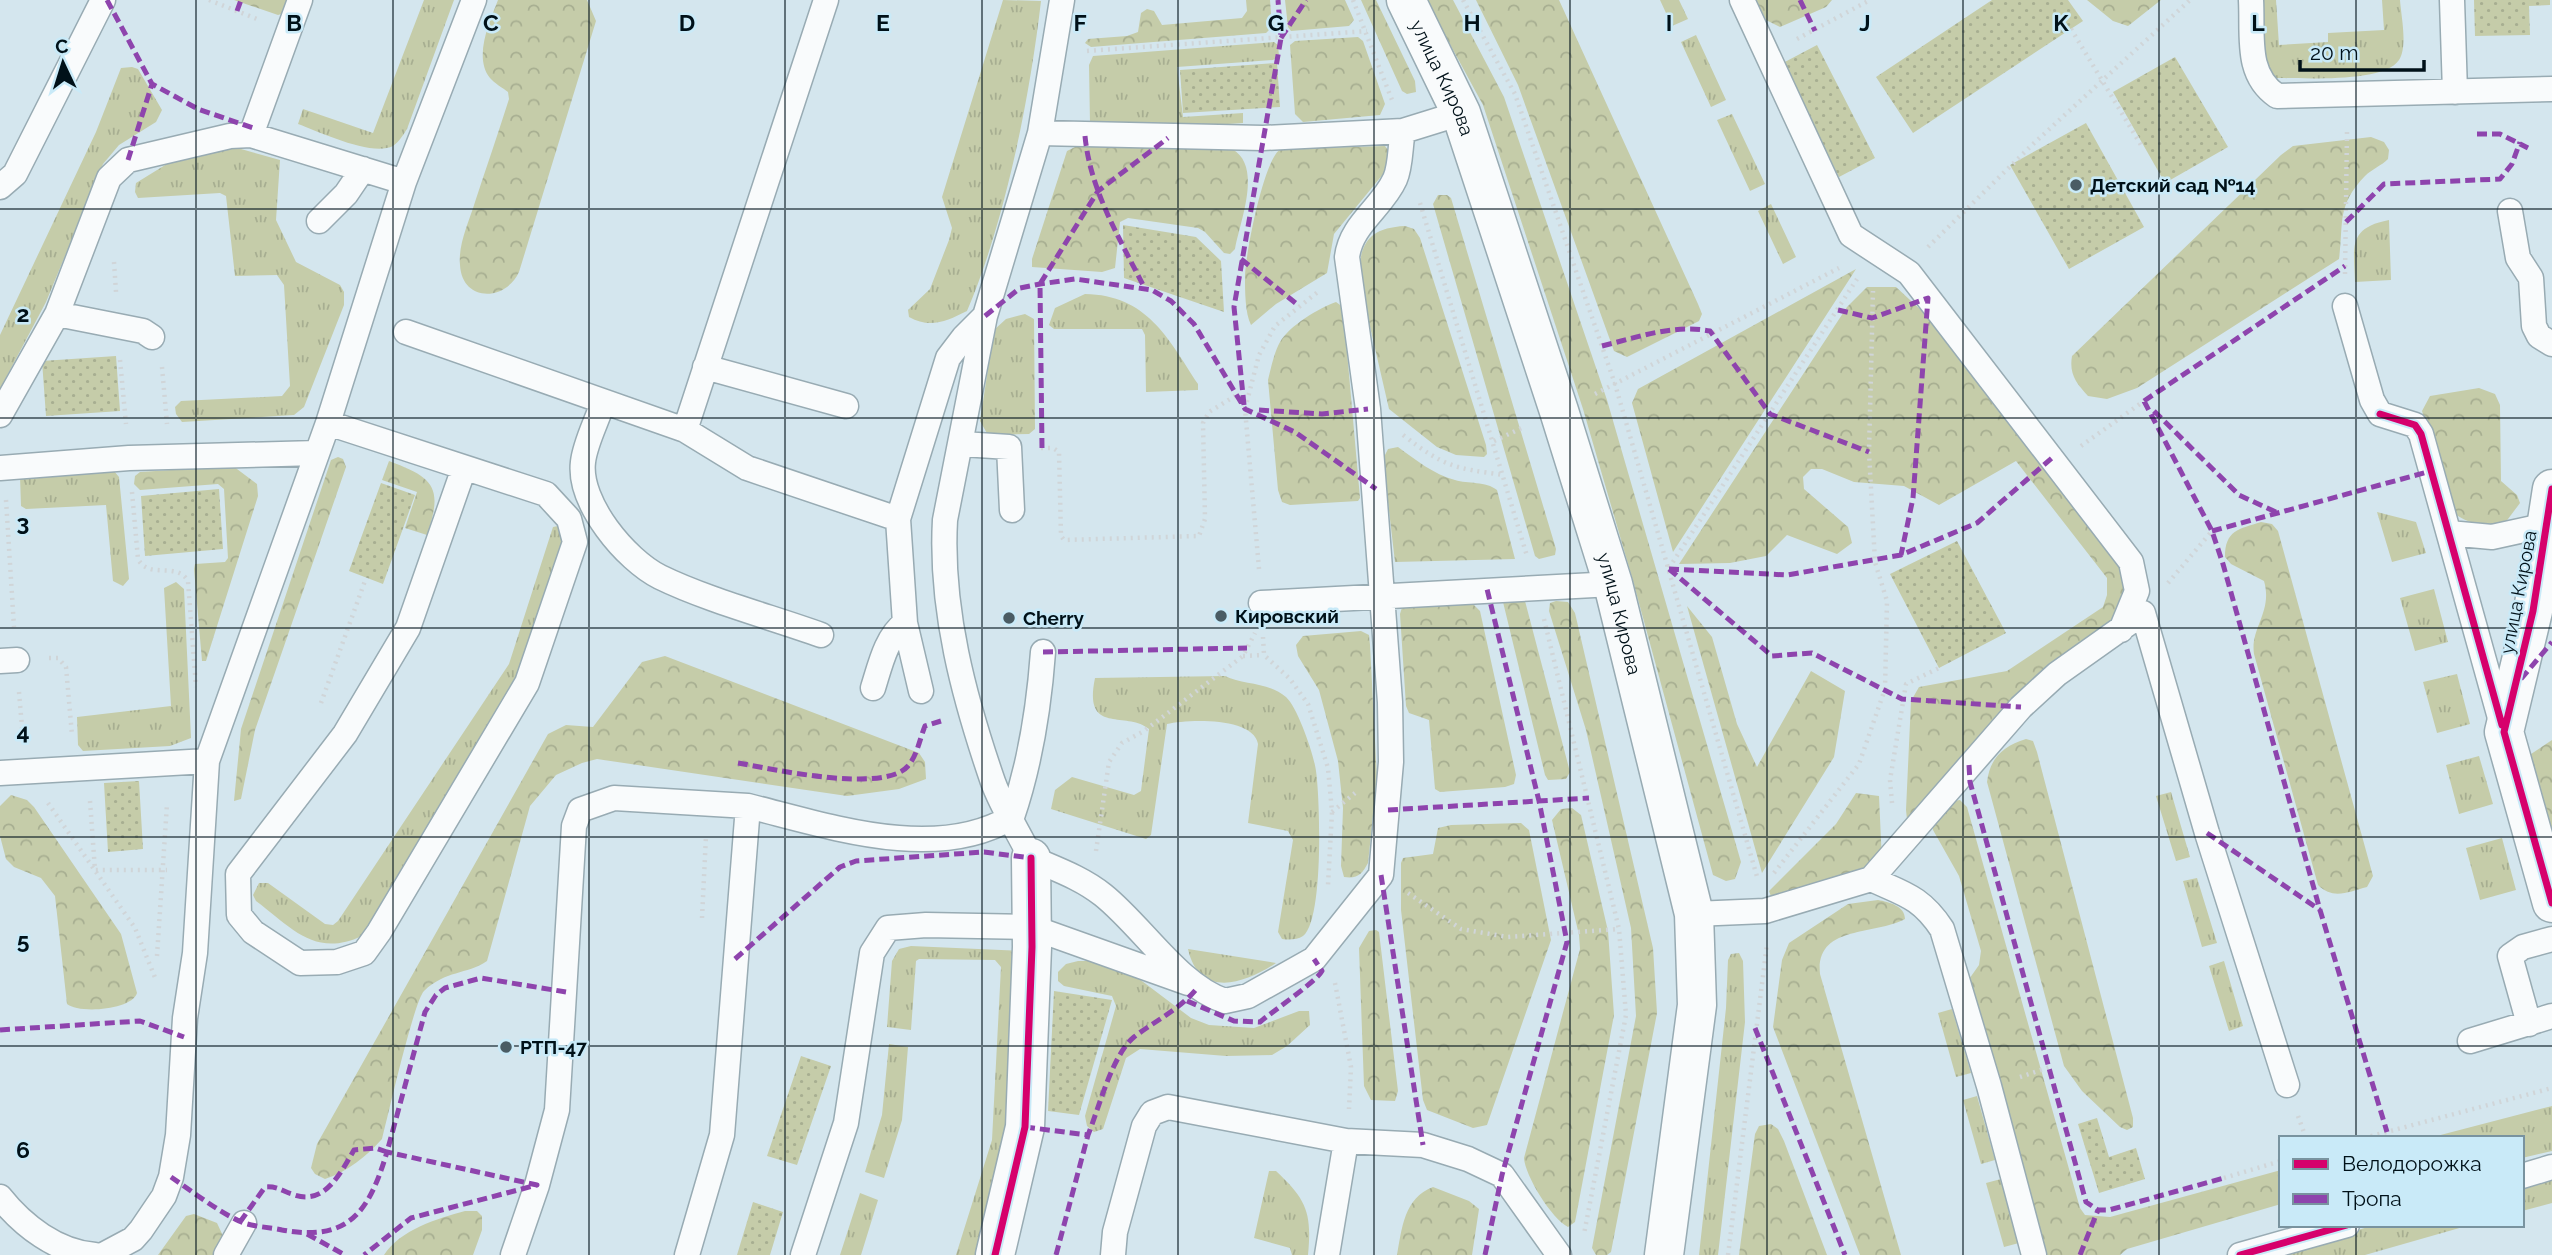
<svg xmlns="http://www.w3.org/2000/svg" width="2552" height="1255" font-family="Raleway,sans-serif">
	<style>
		.grass { fill: url(#grass-tufts) }
		.forest { fill: url(#forest-crowns) }
		.park { fill: url(#park-dots) }
		.lines { fill: none; stroke-linecap: round; stroke-linejoin: round }
		.service-casing { stroke: #98abb3; stroke-width: 27 }
		.minor-casing { stroke: #98abb3; stroke-width: 41 }
		.secondary-casing { stroke: #98abb3; stroke-width: 41 }
		.path { stroke: #d0d5d8; stroke-width: 4.5; stroke-dasharray: 2 5; stroke-linecap: butt }
		.service { stroke: #f9fbfc; stroke-width: 24 }
		.minor { stroke: #f9fbfc; stroke-width: 38 }
		.secondary { stroke: #f9fbfc; stroke-width: 38 }
		.quiet { stroke: #8e44ad; stroke-width: 5; stroke-dasharray: 10 5; stroke-linecap: butt }
		.cycleway-casing { stroke: #c9eaf8; stroke-width: 11 }
		.cycleway { stroke: #d6006c; stroke-width: 7 }
		.grid { fill: none; stroke: #001119; stroke-width: 2; stroke-opacity: 0.55 }
		.poi-dot { fill: #4a5c64; stroke: #c9eaf8; stroke-width: 2.5 }
		.labels { text-anchor: middle; dominant-baseline: central; stroke-width: 5; stroke-linejoin: round; paint-order: stroke }
		.street-label { font-size: 19px; fill: #001119; stroke: #c9eaf8 }
		.poi-label { font-size: 19px; font-weight: bold; fill: #001119; stroke: #c9eaf8; text-anchor: start }
		.grid-label { font-size: 23px; text-anchor: middle; font-weight: bold; fill: #001119; stroke: #c9eaf8; stroke-width: 5; stroke-linejoin: round; paint-order: stroke }
	</style>
	<defs>
		<pattern id="grass-tufts" width="24" height="20" patternUnits="userSpaceOnUse" patternTransform="scale(1.75)"><rect width="24" height="20" fill="#c5cca9"/><path d="M3 7l-1-3M5 7V3M7 7l1-3M15 17l-1-3M17 17v-4M19 17l1-3" fill="none" stroke="#a7ae91"/></pattern>
		<pattern id="forest-crowns" width="20" height="18" patternUnits="userSpaceOnUse" patternTransform="scale(1.75)"><rect width="20" height="18" fill="#c5cca9"/><path d="M2 6a3 3 0 1 1 6 0M12 15a3 3 0 1 1 6 0" fill="none" stroke="#a7ae91"/></pattern>
		<pattern id="park-dots" width="8" height="8" patternUnits="userSpaceOnUse" patternTransform="scale(1.75)"><rect width="8" height="8" fill="#c5cca9"/><path d="M2 2h.1M6 6h.1" fill="none" stroke="#a7ae91" stroke-width="1.8" stroke-linecap="round"/></pattern>
	</defs>
	<rect width="100%" height="100%" fill="#d4e6ee"/>
	<path class="grass" d="M 424,0 L 454,0 L 407,129 C 403,135 399,142 393,146 C 372,157 320,132 298,124 L 303,109 L 373,133 Z
		M 1003,0 L 1041,1 C 1030,97 1005,222 967,311 C 947,321 930,329 909,317 L 908,310 L 930,289 L 949,240 L 952,228 L 942,197 Z
		M 1660,0 L 1679,0 L 1688,19 L 1672,26 Z
		M 2259,0 L 2276,0 L 2279,45 L 2328,42 L 2328,33 L 2384,30 L 2382,0 L 2400,0 C 2401,16 2408,46 2399,60 C 2384,83 2303,78 2276,78 L 2263,71 Z
		M 1696,35 L 1726,100 L 1711,107 L 1681,42 Z
		M 1274,42 L 1278,45 L 1279,56 L 1273,60 L 1177,67 L 1183,117 L 1243,113 L 1243,123 L 1168,128 L 1090,124 L 1089,65 L 1093,56 Z
		M 132,67 L 138,69 L 162,110 L 156,122 L 119,145 L 103,164 L 46,302 L 0,389 L 0,335 L 96,132 L 121,68 Z
		M 1732,114 L 1765,184 L 1750,191 L 1717,120 Z
		M 234,147 L 280,160 L 276,220 L 296,262 L 340,285 L 344,292 L 344,305 L 304,407 L 294,415 L 182,422 L 176,414 L 175,407 L 181,401 L 282,396 L 290,386 L 284,285 L 277,275 L 235,276 L 226,196 L 220,193 L 138,198 L 135,192 L 136,183 L 183,154 Z
		M 1771,204 L 1796,257 L 1783,264 L 1758,211 Z
		M 2389,220 L 2391,280 L 2355,282 C 2354,248 2347,228 2389,220 Z
		M 1085,294 C 1147,295 1168,338 1198,384 L 1198,390 L 1146,392 L 1145,335 L 1142,329 L 1054,329 L 1049,325 L 1055,308 Z
		M 1025,314 L 1034,319 L 1035,429 L 1029,434 L 988,435 L 980,421 L 994,330 L 1006,319 Z
		M 114,471 L 119,477 L 129,579 L 123,586 L 113,581 L 106,505 L 26,509 L 21,506 L 20,476 Z
		M 2377,512 L 2416,522 L 2426,553 L 2392,562 Z
		M 558,526 L 566,532 L 521,676 L 362,936 C 315,958 292,928 256,901 L 253,895 L 259,883 L 268,883 L 325,924 L 333,925 L 338,921 L 509,664 L 553,527 Z
		M 176,582 L 184,589 L 191,738 L 170,746 L 83,751 L 78,745 L 77,717 L 171,706 L 164,588 Z
		M 2434,589 L 2448,642 L 2415,651 L 2400,598 Z
		M 2457,674 L 2470,724 L 2437,733 L 2423,682 Z
		M 1225,676 C 1243,685 1269,682 1286,697 C 1298,708 1314,755 1316,771 C 1320,798 1324,920 1303,936 C 1297,940 1289,940 1282,939 L 1278,932 L 1293,840 L 1288,831 L 1248,823 L 1258,744 C 1254,717 1188,719 1167,724 L 1151,835 L 1146,839 L 1051,809 L 1055,790 L 1072,777 L 1134,795 L 1141,791 L 1149,729 C 1125,710 1083,736 1095,678 Z
		M 2479,756 L 2493,804 L 2459,814 L 2446,765 Z
		M 2171,792 L 2190,857 L 2176,861 L 2156,796 Z
		M 2502,838 L 2516,890 L 2480,900 L 2466,848 Z
		M 2197,878 L 2217,943 L 2202,947 L 2183,881 Z
		M 911,946 L 1023,951 L 1013,1148 L 980,1255 L 956,1255 L 992,1140 L 1001,967 L 995,960 L 919,959 L 916,961 L 911,1030 L 887,1027 L 892,961 L 899,949 Z
		M 1188,949 L 1276,963 C 1245,984 1199,999 1188,949 Z
		M 1739,953 L 1743,961 L 1745,1022 L 1718,1255 L 1699,1255 L 1726,1008 L 1728,960 L 1731,954 Z
		M 1078,961 L 1096,961 L 1138,978 L 1191,1018 L 1209,1025 L 1254,1028 L 1299,1011 L 1309,1011 L 1310,1025 L 1287,1046 L 1272,1055 L 1226,1056 L 1140,1049 L 1126,1058 L 1103,1129 L 1094,1132 L 1087,1126 L 1085,1116 L 1116,1006 L 1112,996 L 1064,986 L 1058,981 L 1058,972 L 1066,964 Z
		M 2224,961 L 2243,1026 L 2229,1031 L 2209,966 Z
		M 1952,1009 L 1971,1073 L 1956,1077 L 1938,1013 Z
		M 889,1044 L 908,1047 L 902,1120 L 884,1178 L 865,1172 L 882,1115 Z
		M 1977,1096 L 1995,1160 L 1981,1164 L 1963,1100 Z
		M 2552,1106 L 2552,1151 L 2522,1158 L 2522,1138 L 2429,1138 Z
		M 1269,1171 L 1276,1171 C 1307,1200 1312,1213 1308,1255 L 1292,1255 L 1290,1248 L 1254,1238 Z
		M 2552,1175 L 2552,1203 L 2522,1211 L 2522,1184 Z
		M 2001,1179 L 2019,1243 L 2004,1247 L 1986,1183 Z
		M 860,1193 L 878,1200 L 861,1255 L 840,1255 Z
		M 2375,1225 L 2470,1225 L 2365,1255 L 2271,1255 Z"/>
	<path class="forest" d="M 234,0 L 290,0 L 284,13 L 278,15 Z
		M 498,0 L 587,0 L 596,21 L 519,272 C 505,302 462,302 460,265 C 458,244 469,222 475,202 C 486,168 498,134 509,99 L 508,92 C 503,88 494,83 490,78 C 473,57 490,21 498,0 Z
		M 1246,0 L 1270,0 L 1272,27 L 1266,33 L 1091,47 L 1085,43 L 1088,39 L 1127,36 L 1138,32 L 1141,13 L 1147,9 L 1154,11 L 1162,25 L 1242,18 L 1247,11 Z
		M 1285,0 L 1345,0 L 1354,20 L 1349,26 L 1291,31 L 1288,27 Z
		M 1361,0 L 1376,0 L 1415,81 L 1416,92 L 1407,94 L 1402,91 Z
		M 1426,0 L 1453,0 L 1504,97 L 1607,400 L 1741,862 L 1735,879 L 1726,881 L 1713,875 L 1633,581 L 1583,409 L 1483,105 Z
		M 1476,0 L 1559,0 L 1698,304 L 1702,314 L 1699,321 L 1627,357 L 1614,351 L 1518,85 Z
		M 1756,0 L 1832,0 L 1826,7 L 1780,27 L 1766,20 Z
		M 2087,0 L 2161,0 L 2128,26 L 2113,21 Z
		M 1358,37 L 1363,41 L 1385,104 L 1380,115 L 1303,122 L 1295,114 L 1290,45 L 1295,41 Z
		M 2371,137 L 2384,142 L 2389,150 L 2388,159 C 2381,166 2372,169 2365,176 C 2336,206 2344,223 2339,259 L 2137,388 L 2107,399 L 2088,396 C 2076,383 2069,374 2072,356 L 2281,155 L 2293,146 Z
		M 1079,145 L 1232,149 C 1263,166 1240,221 1235,249 L 1230,254 L 1224,253 L 1205,232 L 1198,228 L 1128,218 L 1120,222 L 1115,268 L 1102,272 L 1032,267 L 1032,259 L 1067,151 Z
		M 1385,146 L 1391,154 L 1384,173 L 1334,234 L 1327,273 L 1276,304 L 1251,325 C 1245,313 1245,291 1245,277 C 1245,256 1264,157 1281,149 Z
		M 1447,195 L 1451,198 L 1556,549 L 1555,555 L 1539,559 L 1535,556 L 1433,204 L 1438,195 Z
		M 1405,226 L 1414,229 L 1420,238 L 1486,445 L 1487,454 L 1484,457 L 1456,455 L 1437,447 L 1389,409 L 1359,279 C 1359,244 1368,228 1405,226 Z
		M 1856,269 L 1847,283 L 1673,552 L 1632,403 L 1638,389 Z
		M 1867,287 L 1896,287 L 1923,312 L 2126,571 L 2128,592 L 2115,621 L 1908,829 L 1906,810 L 1911,701 L 1919,687 L 2007,671 L 2103,607 L 2107,595 L 2107,578 L 2016,461 L 1939,505 L 1904,486 L 1854,482 L 1822,469 L 1811,469 L 1803,477 L 1804,489 L 1848,527 L 1852,543 L 1837,554 L 1787,535 L 1766,556 L 1730,563 L 1679,564 L 1847,307 Z
		M 1336,302 L 1343,307 L 1360,498 L 1358,501 L 1290,505 L 1282,502 L 1278,490 L 1268,380 C 1271,368 1274,353 1280,342 C 1289,326 1319,308 1336,302 Z
		M 2479,388 L 2495,394 L 2500,405 L 2501,481 L 2517,495 L 2520,503 L 2505,523 C 2487,526 2467,525 2453,512 L 2422,411 L 2430,396 Z
		M 1398,447 C 1416,460 1433,474 1455,480 C 1468,484 1486,481 1497,490 L 1515,559 L 1395,562 L 1383,459 L 1388,449 Z
		M 338,457 L 343,459 L 346,467 L 255,730 L 241,799 L 234,801 L 241,729 L 331,460 Z
		M 389,461 C 435,478 443,488 427,535 L 405,528 L 417,492 L 382,480 Z
		M 233,466 L 257,484 L 258,496 L 206,661 L 202,661 L 194,569 L 195,564 L 225,562 L 228,558 L 224,489 L 218,484 L 140,490 L 134,484 L 135,476 L 140,472 Z
		M 2261,522 L 2272,524 L 2278,531 L 2373,876 L 2367,887 C 2348,892 2333,900 2318,885 L 2254,654 C 2250,628 2273,612 2264,581 L 2231,564 L 2225,557 C 2225,530 2239,529 2261,522 Z
		M 1469,600 L 1480,611 L 1516,775 L 1514,784 L 1505,787 L 1440,792 L 1435,789 L 1429,720 L 1409,713 L 1406,706 L 1400,614 L 1403,604 Z
		M 1525,601 L 1570,772 L 1566,779 L 1548,780 L 1545,775 L 1503,602 Z
		M 1556,601 L 1568,602 L 1575,613 L 1653,948 L 1657,1013 L 1611,1252 L 1607,1255 L 1596,1255 L 1592,1248 L 1636,1016 L 1631,928 L 1586,730 L 1549,611 L 1550,603 Z
		M 1687,606 L 1712,637 L 1737,724 L 1757,767 L 1811,671 L 1845,691 L 1834,757 L 1762,873 Z
		M 1361,631 L 1369,635 L 1370,645 L 1377,779 L 1368,863 C 1362,874 1358,879 1344,877 L 1341,866 L 1343,808 L 1338,761 L 1319,690 L 1298,656 L 1296,645 L 1303,636 Z
		M 665,656 L 919,753 L 925,762 L 926,779 L 899,789 L 847,796 L 597,759 L 582,763 L 556,775 L 530,806 L 487,961 C 466,975 446,970 424,991 C 414,1001 388,1116 382,1139 C 367,1156 347,1172 325,1179 L 315,1174 L 311,1168 L 317,1144 L 548,734 L 566,725 L 593,727 L 642,662 Z
		M 2026,739 L 2033,741 L 2037,752 L 2133,1118 L 2133,1127 L 2127,1130 L 2120,1127 L 2082,1091 L 2064,1066 L 1987,782 C 1990,758 2003,746 2026,739 Z
		M 2552,740 L 2552,863 L 2528,756 Z
		M 1856,793 L 1879,796 L 1882,862 L 1846,881 L 1773,902 L 1769,891 L 1836,824 Z
		M 11,795 L 27,800 L 34,807 L 121,934 L 137,993 C 132,1010 79,1014 67,1004 L 55,896 L 41,878 L 14,867 L 6,859 L 0,836 L 0,806 Z
		M 1960,800 L 1967,807 L 2080,1208 L 2085,1215 L 2110,1217 L 2281,1170 L 2281,1204 L 2127,1249 L 2120,1255 L 2045,1255 L 1967,982 L 1979,965 L 1981,951 L 1959,876 L 1933,830 L 1932,823 L 1954,801 Z
		M 1572,808 L 1581,815 L 1608,931 L 1614,1015 L 1575,1222 L 1568,1227 C 1552,1219 1525,1176 1524,1158 L 1580,949 L 1579,935 L 1552,820 L 1561,809 Z
		M 1521,823 L 1529,830 L 1551,940 L 1487,1125 L 1473,1128 L 1427,1110 L 1423,1100 L 1401,910 L 1401,863 L 1403,858 L 1433,854 L 1438,828 L 1451,825 Z
		M 1878,900 C 1889,902 1905,906 1905,919 C 1873,936 1815,925 1820,974 L 1901,1255 L 1860,1255 L 1773,1027 L 1782,960 L 1789,943 L 1848,904 Z
		M 1376,930 L 1379,932 L 1398,1091 L 1395,1101 L 1371,1100 L 1364,1086 L 1359,948 L 1369,931 Z
		M 1771,1124 L 1778,1129 L 1784,1141 L 1827,1255 L 1739,1255 L 1755,1134 L 1759,1126 Z
		M 1433,1187 L 1469,1201 L 1479,1209 L 1472,1255 L 1397,1255 C 1402,1228 1404,1198 1433,1187 Z
		M 465,1211 L 477,1211 L 482,1216 L 482,1230 L 473,1255 L 384,1255 C 401,1229 437,1219 465,1211 Z
		M 194,1214 L 217,1223 L 223,1236 L 214,1255 L 158,1255 L 186,1216 Z"/>
	<path class="park" d="M 1992,0 L 2068,0 L 2083,21 L 1913,133 L 1876,77 Z
		M 2474,0 L 2550,0 L 2550,5 L 2529,6 L 2530,35 L 2475,36 Z
		M 1817,45 L 1875,158 L 1839,177 L 1781,64 Z
		M 2175,57 L 2228,147 L 2165,183 L 2113,92 Z
		M 1277,63 L 1280,107 L 1183,113 L 1180,70 Z
		M 2086,123 L 2144,227 L 2069,269 L 2010,165 Z
		M 1123,225 L 1196,237 L 1221,261 L 1224,312 L 1124,278 Z
		M 116,356 L 120,411 L 46,416 L 42,361 Z
		M 381,483 L 415,495 L 383,584 L 349,571 Z
		M 219,489 L 223,549 L 145,556 L 141,496 Z
		M 1957,541 L 2006,633 L 1939,668 L 1890,574 Z
		M 139,781 L 143,849 L 108,852 L 104,783 Z
		M 1054,991 L 1112,1000 L 1079,1115 L 1048,1111 Z
		M 801,1056 L 831,1066 L 797,1165 L 767,1156 Z
		M 2097,1118 L 2109,1157 L 2136,1148 L 2145,1179 L 2099,1193 L 2078,1124 Z
		M 753,1202 L 783,1212 L 770,1255 L 737,1255 Z"/>
	<g class="lines">
		<defs>
			<path id="service" d="M 1062,0 L 1040,133 L 985,316 L 945,520 C 940,609 964,698 993,782 C 1002,807 1019,833 1031,858 C 1056,869 1082,878 1103,895 C 1142,926 1179,986 1225,1001 L 1248,996 L 1314,959 L 1381,875 L 1391,762 L 1390,702 L 1368,409 L 1347,257 C 1351,224 1382,208 1395,179 C 1401,166 1400,145 1403,131 L 1461,113
				M 1742,0 L 1851,235 L 1909,273 L 2131,562 L 2137,591 L 2121,630
				M 2251,0 C 2253,36 2245,74 2277,96 L 2552,89
				M 2452,0 L 2455,92
				M 1040,133 L 1263,138 L 1403,131
				M 251,135 L 300,0
				M 0,187 L 15,174 L 103,0
				M 2510,211 L 2518,258 L 2531,278 L 2534,326 L 2539,336 L 2552,344
				M 319,221 L 346,194 L 363,169
				M 2345,306 L 2372,400 L 2380,414 L 2415,425 L 2421,434 L 2502,725
				M 57,314 L 143,331 L 152,337
				M 406,332 L 685,430 L 747,468 L 898,519 L 905,623 L 921,691
				M 705,367 L 846,406
				M 603,402 C 597,421 585,443 583,462 C 578,503 626,560 660,577 C 707,600 771,617 821,635
				M 0,415 L 57,314 L 109,178 L 128,160 L 230,136 L 251,135 L 404,182
				M 328,423 L 546,494 L 569,519 L 575,542 L 527,683 L 379,932 L 364,953 L 337,962 L 300,963 L 253,932 L 239,915 L 238,874 L 345,734 L 408,628 L 464,468
				M 685,430 L 826,0
				M 962,444 L 1009,447 L 1012,510
				M 0,468 L 129,458 L 317,453
				M 898,519 L 948,358 L 964,337 L 985,316
				M 2449,533 L 2492,537 L 2547,525
				M 1261,603 L 1613,584
				M 0,661 L 17,660
				M 873,688 C 880,666 886,637 905,623
				M 0,773 L 207,761
				M 1871,879 C 1904,894 1921,897 1942,929 L 1989,1086 L 2034,1255
				M 1694,914 L 1765,911 L 1871,879 L 2021,707 L 2057,674 L 2143,613 L 2207,833 L 2287,1085
				M 2529,1024 L 2510,956 L 2523,947 L 2552,939
				M 2470,1041 L 2552,1016
				M 2522,1176 L 2552,1167
				M 0,1197 C 23,1226 57,1252 95,1255
				M 103,1255 L 133,1239 L 141,1230 L 164,1196 L 171,1177 L 178,1135 L 185,1018 L 195,953 L 207,761 L 328,423 L 404,182 L 474,0
				M 226,1255 L 244,1223
				M 513,1255 L 537,1185 L 557,1110 L 574,826 L 580,810 L 614,798 L 748,806
				M 687,1255 L 722,1135 L 748,806 C 829,826 935,863 1012,817 C 1030,764 1039,707 1043,652
				M 803,1255 L 846,1123 L 872,953 L 888,928 L 926,925 L 1031,927 L 1188,983
				M 1113,1255 L 1115,1232 L 1144,1126 L 1152,1113 L 1168,1107 L 1346,1141 L 1423,1145 L 1468,1159 L 1502,1175 L 1559,1255
				M 1327,1255 L 1346,1141
				M 2240,1255 L 2347,1225"/>
			<path id="minor" d="M 2552,489 L 2533,611 L 2504,732 L 2552,903
				M 995,1255 L 1025,1127 L 1032,947 L 1031,858"/>
			<g id="secondary">
				<path id="s1" d="M 1406,0 L 1461,113 L 1559,411 L 1613,584 L 1694,914 L 1697,1005 L 1664,1255"/>
			</g>
		</defs>
		<use href="#service" class="service-casing"/>
		<use href="#minor" class="minor-casing"/>
		<use href="#secondary" class="secondary-casing"/>
		<path class="path" d="M 209,0 L 257,19
			M 1353,0 L 1392,100
			M 1463,0 L 1515,94 L 1615,384 L 1758,880
			M 2071,29 L 2141,145
			M 1797,39 L 1870,0
			M 1087,51 L 1367,31
			M 1420,203 L 1527,556
			M 1928,247 L 2032,145 L 2190,0
			M 114,262 L 116,292
			M 2345,274 L 2347,132
			M 120,360 L 126,424
			M 162,367 L 167,424
			M 1595,394 L 1839,268
			M 1403,435 C 1445,467 1453,468 1504,475
			M 1494,441 L 1524,427
			M 2081,446 L 2144,401
			M 1041,448 L 1053,448 L 1059,452 L 1061,536 L 1064,540 L 1199,536 L 1205,519 L 1203,423 L 1209,412 L 1235,396
			M 132,492 L 138,559 C 149,580 176,561 188,581 L 196,687
			M 6,500 L 14,627
			M 1669,568 L 1857,279
			M 1259,569 L 1245,409 L 1259,355 L 1275,326 L 1319,291
			M 2168,583 L 2212,531
			M 1544,619 L 1619,929 L 1626,1015 L 1584,1234
			M 1263,637 L 1264,655 L 1290,679 L 1308,704 L 1328,768 L 1332,812 L 1328,885
			M 1243,656 L 1264,655
			M 49,658 L 58,658 L 66,667 L 72,735
			M 19,692 L 23,739
			M 321,703 L 366,578
			M 90,801 L 95,870 L 167,870
			M 48,803 L 135,928 L 156,980
			M 1892,803 L 1890,780 L 1906,684 L 1939,668
			M 1332,812 L 1355,793
			M 1096,851 L 1109,762 L 1122,743 L 1144,731 L 1243,656 L 1255,633
			M 1774,873 L 1859,764 L 1885,689 L 1887,601 L 1875,562 L 1869,452 L 1873,291
			M 1408,893 L 1461,929 L 1508,937 L 1619,929
			M 702,918 L 706,836
			M 157,956 L 167,804
			M 1335,983 L 1351,1067 L 1349,1109
			M 2020,1077 L 2050,1067
			M 2298,1116 L 2306,1138
			M 2364,1138 L 2552,1088
			M 2224,1178 L 2281,1161
			M 1728,1255 L 1767,944"/>
		<use href="#service" class="service"/>
		<use href="#minor" class="minor"/>
		<use href="#secondary" class="secondary"/>
		<path class="quiet" d="M 107,0 L 152,84 L 198,109 L 253,128
			M 1800,0 L 1815,31
			M 237,11 L 241,0
			M 1281,38 L 1306,0
			M 2477,134 L 2500,134 L 2528,148
			M 1085,136 C 1090,190 1120,239 1144,287
			M 128,160 L 152,84
			M 2346,222 L 2384,184 L 2500,179 L 2512,164 L 2520,142
			M 1241,259 L 1298,305
			M 1838,310 L 1872,318 L 1928,298 L 1913,498 L 1901,555
			M 985,316 L 1020,288 L 1040,284 L 1075,279 L 1152,290 L 1171,301 L 1194,324 L 1245,409 L 1295,432 L 1376,489
			M 1602,346 C 1638,337 1674,324 1710,331 L 1770,414 L 1869,452
			M 2144,401 L 2212,531 L 2223,564 L 2320,910 L 2387,1132
			M 2144,401 L 2345,266
			M 1244,405 L 1234,307 L 1281,38 L 1278,0
			M 1259,410 L 1322,414 L 1368,409
			M 2154,411 L 2239,495 L 2278,513
			M 1042,448 L 1040,284 L 1098,191 L 1168,138
			M 2212,531 L 2431,471
			M 1669,569 L 1787,575 L 1901,555 L 1977,523 L 2053,457
			M 1669,569 L 1772,656 L 1812,653 L 1902,699 L 2021,707
			M 1043,652 L 1247,648
			M 2521,679 L 2552,642
			M 738,763 C 772,769 884,794 908,766 C 917,756 920,738 925,726 L 941,721
			M 1969,765 L 1970,782 L 2086,1202 L 2098,1210 L 2109,1210 L 2224,1178
			M 1388,810 L 1589,798
			M 2207,833 L 2320,910
			M 1381,875 L 1423,1145
			M 735,959 L 840,867 L 856,861 L 984,852 L 1031,858
			M 1187,1001 L 1234,1021 L 1260,1022 C 1273,1011 1317,981 1322,971 L 1314,959
			M 1755,1028 L 1845,1255
			M 0,1030 L 140,1021 L 184,1037
			M 1025,1127 L 1088,1135 C 1099,1108 1112,1055 1134,1037 C 1156,1020 1181,1009 1198,987
			M 171,1177 C 193,1192 216,1210 239,1221 C 252,1227 269,1227 282,1230 C 349,1242 369,1212 387,1152 L 537,1185 L 411,1218 L 364,1255
			M 240,1222 L 265,1187 C 277,1186 282,1191 292,1194 C 324,1207 340,1174 354,1150 L 375,1148 L 387,1152 L 425,1012 L 436,995 L 445,988 L 481,978 L 566,992
			M 307,1234 L 345,1255
			M 1056,1255 L 1088,1135
			M 1485,1255 L 1502,1175 L 1567,942 L 1539,801 L 1487,589
			M 2080,1255 L 2098,1210"/>
		<defs>
			<path id="cycleway" d="M 2380,414 L 2415,425 L 2421,434 L 2502,725
				M 2552,489 L 2533,611 L 2504,732 L 2552,903
				M 995,1255 L 1025,1127 L 1032,947 L 1031,858
				M 2240,1255 L 2347,1225"/>
		</defs>
		<use href="#cycleway" class="cycleway-casing"/>
		<use href="#cycleway" class="cycleway"/>
	</g>
	<path class="grid" d="M 196,0 L 196,1255M 393,0 L 393,1255M 589,0 L 589,1255M 785,0 L 785,1255M 982,0 L 982,1255M 1178,0 L 1178,1255M 1374,0 L 1374,1255M 1570,0 L 1570,1255M 1767,0 L 1767,1255M 1963,0 L 1963,1255M 2159,0 L 2159,1255M 2356,0 L 2356,1138M 0,209 L 2552,209M 0,418 L 2552,418M 0,628 L 2552,628M 0,837 L 2552,837M 0,1046 L 2552,1046M 2356,1225 L 2356,1255"/>
	<g class="poi-dot">
		<circle cx="2076" cy="185" r="7"/>
		<circle cx="1221" cy="616" r="7"/>
		<circle cx="1009" cy="618" r="7"/>
		<circle cx="506" cy="1047" r="7"/>
	</g>
	<g class="labels">
		<g class="street-label">
			<text stroke="none"><textPath href="#s1" startOffset="86">улица Кирова</textPath></text>
			<text transform="translate(2518 592) rotate(-79)">улица Кирова</text>
			<text stroke="none"><textPath href="#s1" startOffset="651">улица Кирова</textPath></text>
		</g>
		<g class="poi-label">
			<text x="2090" y="185">Детский сад №14</text>
			<text x="1235" y="616">Кировский</text>
			<text x="1023" y="618">Cherry</text>
			<text x="520" y="1047">РТП-47</text>
		</g>
	</g>
	<g class="grid-label">
		<text x="294" y="31">B</text>
		<text x="491" y="31">C</text>
		<text x="687" y="31">D</text>
		<text x="883" y="31">E</text>
		<text x="1080" y="31">F</text>
		<text x="1276" y="31">G</text>
		<text x="1472" y="31">H</text>
		<text x="1669" y="31">I</text>
		<text x="1865" y="31">J</text>
		<text x="2061" y="31">K</text>
		<text x="2258" y="31">L</text>
		<text x="23" y="322">2</text>
		<text x="23" y="531">3</text>
		<text x="23" y="740">4</text>
		<text x="23" y="949">5</text>
		<text x="23" y="1158">6</text>
	</g>
	<rect x="2279" y="1136" width="245" height="91" fill="#c9eaf8" stroke="#79939f" stroke-width="2"/>
	<rect x="2293" y="1159" width="35" height="10" fill="#d6006c" stroke="#79939f" stroke-width="2"/>
	<text x="2342" y="1171" font-size="21" fill="#001119">Велодорожка</text>
	<rect x="2293" y="1194" width="35" height="10" fill="#8e44ad" stroke="#79939f" stroke-width="2"/>
	<text x="2342" y="1206" font-size="21" fill="#001119">Тропа</text>
	<g transform="translate(63 63) rotate(356)" stroke="#c9eaf8" stroke-width="5" paint-order="stroke">
	<path d="M0-5L12 26L0 18L-12 26Z" fill="#001119"/>
	<text y="-10" font-size="19" font-weight="bold" text-anchor="middle" fill="#001119">С</text>
	</g>
	<path d="M2300 60v10h124v-10" fill="none" stroke="#001119" stroke-width="3.5"/>
	<text x="2310" y="60" font-size="21" fill="#001119" stroke="#c9eaf8" stroke-width="5" paint-order="stroke">20 m</text>
</svg>
